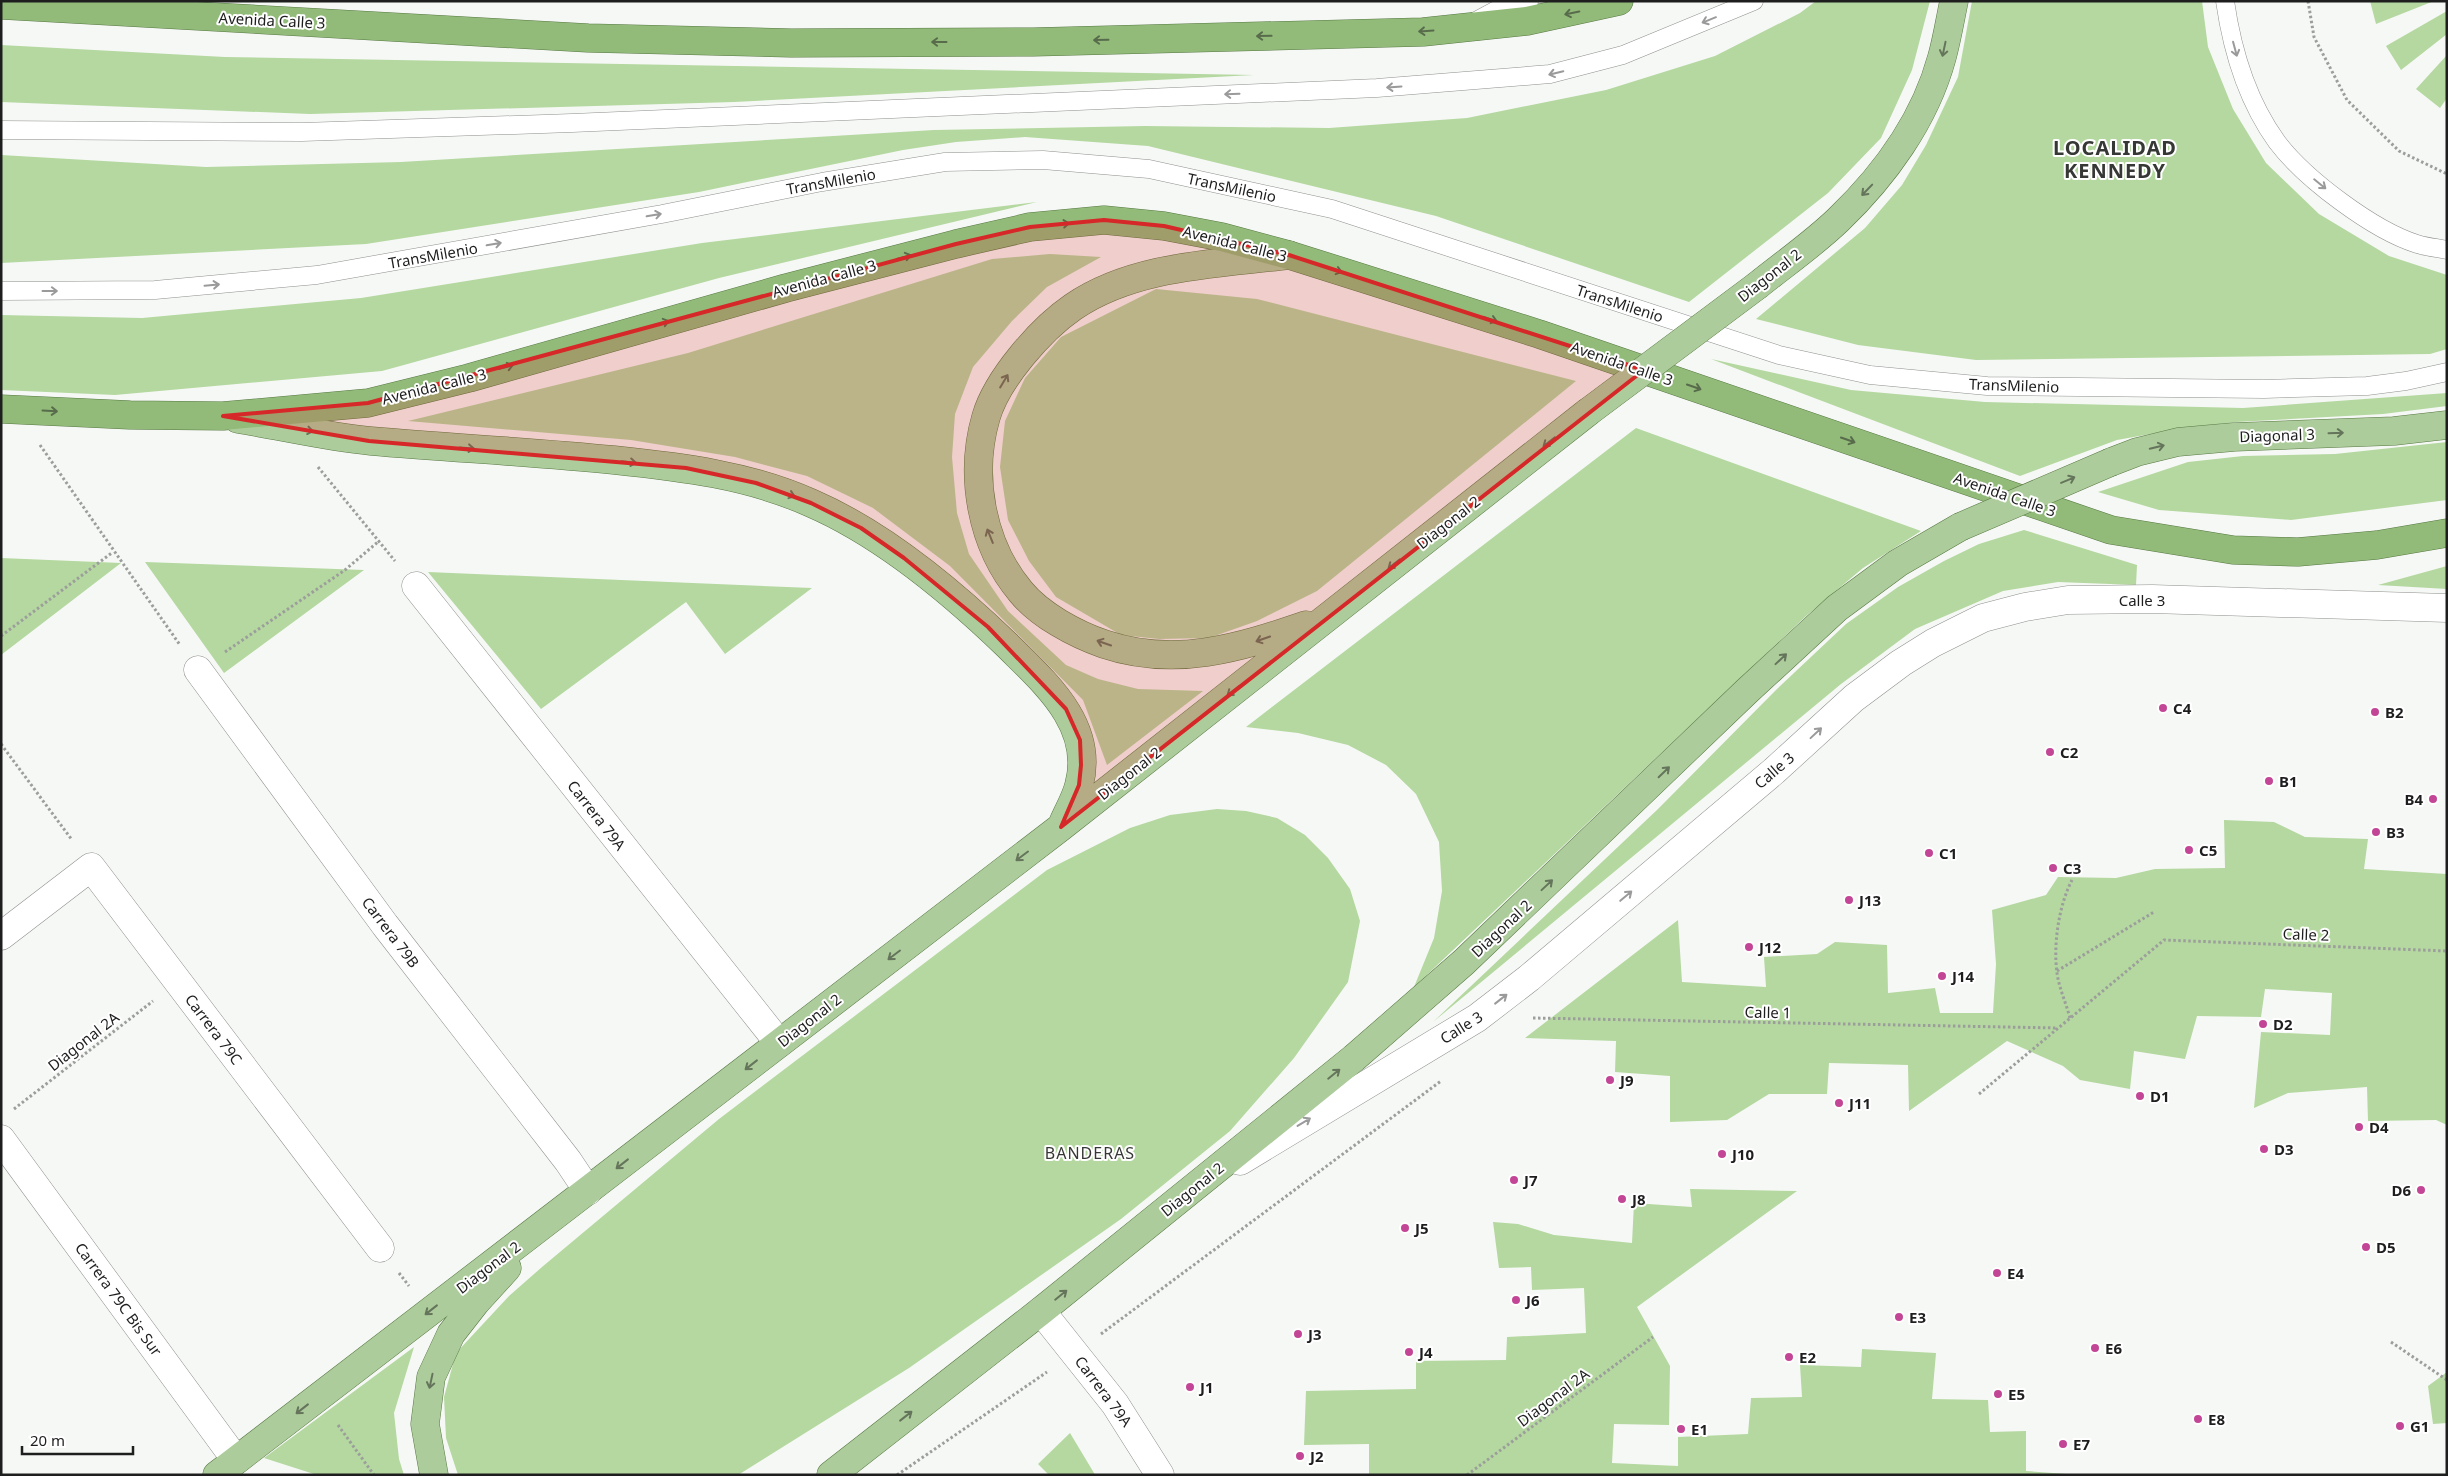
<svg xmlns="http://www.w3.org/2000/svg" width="2448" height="1476" font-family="'Noto Sans',sans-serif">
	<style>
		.green { fill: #b4d8a0 }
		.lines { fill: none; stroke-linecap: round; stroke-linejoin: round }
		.service-casing { stroke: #8f918e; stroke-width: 19 }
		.minor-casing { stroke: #8f918e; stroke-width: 29 }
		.tertiary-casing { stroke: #8f918e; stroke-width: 29 }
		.primary-casing { stroke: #587944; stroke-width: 29 }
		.trunk-casing { stroke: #587944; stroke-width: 29 }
		.path { stroke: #9c9e9b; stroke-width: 3; stroke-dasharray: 2.5 2.5; stroke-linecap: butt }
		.service { stroke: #fff; stroke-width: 18 }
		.minor { stroke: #fff; stroke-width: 28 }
		.tertiary { stroke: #fff; stroke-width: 28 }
		.primary { stroke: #adcc9b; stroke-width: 28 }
		.trunk { stroke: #92bb7a; stroke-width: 28 }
		.primary-bridge-casing { stroke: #587944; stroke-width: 29; stroke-linecap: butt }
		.primary-bridge { stroke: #adcc9b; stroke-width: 28 }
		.oneway { stroke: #586c4c }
		.oneway2 { stroke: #999a99 }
		.oneway3 { stroke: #65755c }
		.marked { fill: #d62828; fill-opacity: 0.2; stroke: #d62828; stroke-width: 4; stroke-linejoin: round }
		.poi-dot { fill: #c34696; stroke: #fff; stroke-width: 2 }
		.labels { text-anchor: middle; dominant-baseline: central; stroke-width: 4; stroke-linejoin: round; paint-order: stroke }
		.street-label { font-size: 15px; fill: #1d1e1d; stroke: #fff }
		.poi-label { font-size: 15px; font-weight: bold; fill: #1d1e1d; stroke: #fff; text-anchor: start }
		.neighbourhood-label { font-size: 16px; letter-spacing: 1px; fill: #363835; stroke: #fff }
		.district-label { font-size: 20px; font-weight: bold; letter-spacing: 1px; fill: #363835; stroke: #fff }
	</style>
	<rect width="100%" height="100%" fill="#f6f8f5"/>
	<path class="green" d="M 1816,1 L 1930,1 L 1912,70 L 1881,138 L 1828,193 L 1689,302 L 1436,216 L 1148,146 L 1025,137 L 956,142 L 903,150 L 699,192 L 366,244 L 1,263 L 1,155 L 206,167 L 401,162 L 934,130 L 1145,126 L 1329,128 L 1467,118 L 1606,90 L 1715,56 L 1800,13 Z
		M 1972,1 L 2202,1 L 2208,47 L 2233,109 L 2266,163 L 2319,214 L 2389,256 L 2447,275 L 2447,349 L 2430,354 L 1976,360 L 1858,345 L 1756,319 L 1865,228 L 1902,185 L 1926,145 L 1958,77 Z
		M 2370,1 L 2434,1 L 2376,24 Z
		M 2447,11 L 2447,34 L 2401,70 L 2386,46 Z
		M 1,45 L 225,57 L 1254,75 L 734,102 L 310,114 L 1,102 Z
		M 2447,55 L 2447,98 L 2440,108 L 2416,89 Z
		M 1037,202 L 719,278 L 382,371 L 115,395 L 1,390 L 1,315 L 142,318 L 361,298 L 702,243 Z
		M 1050,254 L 1101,257 L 1047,287 L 1012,321 L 973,367 L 955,414 L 952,457 L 957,513 L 969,554 L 1008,611 L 1066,665 L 1098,679 L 1138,689 L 1203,691 L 1107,765 L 1083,700 L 950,566 L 873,508 L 807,476 L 735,457 L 631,440 L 408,421 L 688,353 L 992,259 Z
		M 1156,289 L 1257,299 L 1576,381 L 1317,591 L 1257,621 L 1209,638 L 1159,639 L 1121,635 L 1056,597 L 1029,561 L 1008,520 L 1000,467 L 1005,421 L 1025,378 L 1061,337 Z
		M 1711,359 L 1851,390 L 1985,402 L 2243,408 L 2447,393 L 2447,406 L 2383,414 L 2236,422 L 2178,429 L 2117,440 L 2020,476 Z
		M 1636,428 L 1921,531 L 1863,568 L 1806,616 L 1414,987 L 1434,938 L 1442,891 L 1439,842 L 1416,794 L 1386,765 L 1348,745 L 1298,733 L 1246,727 Z
		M 2447,442 L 2447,500 L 2291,520 L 2159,510 L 2098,492 L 2188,462 L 2243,456 L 2335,454 Z
		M 2024,530 L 2137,565 L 2136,585 L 2058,582 L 2003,591 L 1915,629 L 1841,684 L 1433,1022 L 1658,809 L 1777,689 L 1846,624 L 1898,587 L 1944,561 L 1979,544 Z
		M 1,558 L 121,563 L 1,655 Z
		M 145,562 L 364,570 L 224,673 Z
		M 2447,566 L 2447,589 L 2378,585 Z
		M 428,572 L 812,588 L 725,654 L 686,602 L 541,709 Z
		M 1217,809 L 1246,811 L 1277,818 L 1305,835 L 1328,858 L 1350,889 L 1360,921 L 1348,982 L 1294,1058 L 1230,1131 L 1121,1219 L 909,1368 L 738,1475 L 458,1475 L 446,1438 L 444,1397 L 456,1353 L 509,1296 L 542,1267 L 719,1119 L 1047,870 L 1130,828 L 1170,815 Z
		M 2224,820 L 2274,822 L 2305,837 L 2368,839 L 2364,869 L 2447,874 L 2447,1125 L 2436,1120 L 2368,1121 L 2367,1087 L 2288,1093 L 2254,1108 L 2261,1032 L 2330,1035 L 2332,993 L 2265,989 L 2261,1017 L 2197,1016 L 2185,1059 L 2134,1051 L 2130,1089 L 2080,1080 L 2063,1066 L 2007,1041 L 1909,1111 L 1908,1065 L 1829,1063 L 1827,1094 L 1769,1094 L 1727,1120 L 1670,1122 L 1670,1076 L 1615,1072 L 1616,1041 L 1525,1038 L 1678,920 L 1682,982 L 1766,987 L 1764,957 L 1817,954 L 1835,942 L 1887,945 L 1888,993 L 1935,988 L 1940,1013 L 1993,1013 L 1996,964 L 1992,910 L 2046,895 L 2058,877 L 2116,878 L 2155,869 L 2225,868 Z
		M 1690,1189 L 1797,1191 L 1637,1307 L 1670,1366 L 1669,1425 L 1614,1424 L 1612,1463 L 1678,1466 L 1678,1437 L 1748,1434 L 1751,1398 L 1802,1397 L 1800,1365 L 1861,1367 L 1862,1349 L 1936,1353 L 1932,1399 L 1988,1400 L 1990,1432 L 2026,1431 L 2026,1471 L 2080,1475 L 1369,1475 L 1369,1444 L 1304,1445 L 1306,1391 L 1416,1389 L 1416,1361 L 1506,1360 L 1507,1337 L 1586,1333 L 1584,1288 L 1532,1290 L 1531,1267 L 1499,1268 L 1493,1222 L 1518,1224 L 1554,1235 L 1632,1243 L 1634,1203 L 1692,1207 Z
		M 414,1347 L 394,1413 L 399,1459 L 404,1475 L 317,1475 L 264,1458 Z
		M 2447,1372 L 2447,1423 L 2433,1424 L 2428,1386 Z
		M 1070,1433 L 1094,1473 L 1095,1475 L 1049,1475 L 1038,1464 Z"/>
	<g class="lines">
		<defs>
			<path id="service" d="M 2225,1 C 2232,50 2248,102 2277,142 C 2305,179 2373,230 2417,244 C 2427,247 2437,248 2447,250
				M 1,130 L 302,132 L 572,123 L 1377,88 L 1550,74 L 1623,55 L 1754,1
				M 1,291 L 155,290 L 317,275 L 662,214 L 822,182 L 945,162 L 1043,160 L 1149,169 L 1332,209 L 1779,355 L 1870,375 L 1987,386 L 2264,389 L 2367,386 L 2406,381 L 2447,372"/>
			<path id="minor" d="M 416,586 L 779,1043
				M 198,670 L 385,925 L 568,1161 L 588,1191
				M 1,936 L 91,867 L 380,1248
				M 1,1139 L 236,1460"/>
			<path id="tertiary" d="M 1477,26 L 1524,1
				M 1240,1161 L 1477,1018 L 1529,978 L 1774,771 L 1854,698 L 1901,663 L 1933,643 L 1983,618 L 2025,607 L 2068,600 L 2152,599 L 2447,608
				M 1041,1311 L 1115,1404 L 1160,1475"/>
			<path id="primary" d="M 1289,255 C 1217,264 1134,265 1073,307 C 1041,329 997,379 986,417 C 969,475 981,545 1021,592 C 1040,615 1075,634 1104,644 C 1175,668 1239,648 1306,625
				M 1758,285 C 1784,264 1813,244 1838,220 C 1884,176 1925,120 1942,57 C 1947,39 1950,20 1954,1
				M 238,419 C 282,426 327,437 371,441 C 452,448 533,452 614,460 C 681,467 749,475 811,503 C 883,534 951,591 1007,645 C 1045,683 1095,725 1079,785 C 1076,798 1068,811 1063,823
				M 2111,462 L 2137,452 L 2178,442 L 2234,437 L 2394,431 L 2447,425
				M 217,1475 L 1061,827 L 1588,412
				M 434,1475 L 425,1424 L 431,1377 L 451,1334 L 476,1302 L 507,1268
				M 831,1475 L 1041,1311 L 1354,1058 L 1464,962 L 1747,691 L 1837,608 L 1898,563 L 1960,527"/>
			<path id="trunk" d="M 1,5 L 588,38 L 791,43 L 1033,42 L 1423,32 L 1527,21 L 1619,1
				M 1,409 L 130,415 L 223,416 L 368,403 L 469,378 L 786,288 L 956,244 L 1030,227 L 1104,220 L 1164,226 L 1222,237 L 1289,255 L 1539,334 L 2111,530 L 2233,550 L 2298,552 L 2377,545 L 2447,533"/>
		</defs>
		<use href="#service" class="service-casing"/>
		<use href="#minor" class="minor-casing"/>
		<use href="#tertiary" class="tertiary-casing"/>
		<use href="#primary" class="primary-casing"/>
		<use href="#trunk" class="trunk-casing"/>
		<path class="path" d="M 2308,1 L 2314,37 L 2347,100 L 2399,151 L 2447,174
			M 40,445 L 180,645
			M 318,467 L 395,561
			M 1,636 L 113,552
			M 225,652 L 345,570 L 379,541
			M 1,744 L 72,840
			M 2057,971 L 2154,912
			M 1533,1018 L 2058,1028
			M 2070,1018 C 2066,1003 2059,988 2057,973 C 2053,944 2059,905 2072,880
			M 1979,1094 L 2164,940 L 2447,951
			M 14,1109 L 153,1001
			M 399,1273 L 409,1286
			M 1101,1334 L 1441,1081
			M 2391,1342 L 2447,1380
			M 338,1425 L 374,1475
			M 897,1475 L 1047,1372
			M 1467,1475 L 1653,1337"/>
		<use href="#service" class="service"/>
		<use href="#minor" class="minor"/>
		<use href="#tertiary" class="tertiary"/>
		<use href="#primary" class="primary"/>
		<use href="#trunk" class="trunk"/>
		<defs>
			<path id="primary-bridge" d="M 1588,412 L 1758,285
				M 1960,527 L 2111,462"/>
		</defs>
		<use href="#primary-bridge" class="primary-bridge-casing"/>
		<use href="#primary-bridge" class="primary-bridge"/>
	</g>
	<defs><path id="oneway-shaft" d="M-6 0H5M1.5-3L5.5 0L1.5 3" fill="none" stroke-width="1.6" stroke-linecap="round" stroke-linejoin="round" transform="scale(1.25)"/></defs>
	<g class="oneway">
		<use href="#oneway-shaft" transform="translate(1572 13) rotate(168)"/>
		<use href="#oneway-shaft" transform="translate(1426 31) rotate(176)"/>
		<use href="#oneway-shaft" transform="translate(1264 36) rotate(179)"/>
		<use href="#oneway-shaft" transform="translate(1101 40) rotate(179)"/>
		<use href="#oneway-shaft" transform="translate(939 42) rotate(180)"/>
		<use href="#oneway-shaft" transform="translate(1062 224) rotate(-6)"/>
		<use href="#oneway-shaft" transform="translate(904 257) rotate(-15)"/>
		<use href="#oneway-shaft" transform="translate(1335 270) rotate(18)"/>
		<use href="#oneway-shaft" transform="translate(1490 319) rotate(18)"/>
		<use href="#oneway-shaft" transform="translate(662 323) rotate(-16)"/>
		<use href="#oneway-shaft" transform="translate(506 367) rotate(-16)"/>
		<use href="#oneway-shaft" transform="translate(1694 387) rotate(19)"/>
		<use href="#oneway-shaft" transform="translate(50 411) rotate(3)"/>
		<use href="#oneway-shaft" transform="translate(1848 440) rotate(19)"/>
	</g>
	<g class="oneway2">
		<use href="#oneway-shaft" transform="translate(1709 20) rotate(158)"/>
		<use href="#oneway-shaft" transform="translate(2235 49) rotate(75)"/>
		<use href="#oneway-shaft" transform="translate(1556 73) rotate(167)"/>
		<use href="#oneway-shaft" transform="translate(1394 87) rotate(176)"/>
		<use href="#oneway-shaft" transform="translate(1232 94) rotate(178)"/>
		<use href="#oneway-shaft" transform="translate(2320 184) rotate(39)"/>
		<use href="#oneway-shaft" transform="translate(654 215) rotate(-10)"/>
		<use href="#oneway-shaft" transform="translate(494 244) rotate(-10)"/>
		<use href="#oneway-shaft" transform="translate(212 285) rotate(-5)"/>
		<use href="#oneway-shaft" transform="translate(50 291)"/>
		<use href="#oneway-shaft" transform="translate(1816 733) rotate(-43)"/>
		<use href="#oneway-shaft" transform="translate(1626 896) rotate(-40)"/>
		<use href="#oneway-shaft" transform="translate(1501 999) rotate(-38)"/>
		<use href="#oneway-shaft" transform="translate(1304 1122) rotate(-31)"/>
	</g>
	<g class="oneway3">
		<use href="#oneway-shaft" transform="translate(1944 49) rotate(102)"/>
		<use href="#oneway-shaft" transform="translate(1867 190) rotate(134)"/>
		<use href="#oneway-shaft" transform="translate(1004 381) rotate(-59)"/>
		<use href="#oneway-shaft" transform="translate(306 430) rotate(10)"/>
		<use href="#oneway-shaft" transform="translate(2336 433) rotate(-2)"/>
		<use href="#oneway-shaft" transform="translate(1549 442) rotate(142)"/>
		<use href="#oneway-shaft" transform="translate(2157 447) rotate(-14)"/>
		<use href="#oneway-shaft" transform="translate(467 448) rotate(4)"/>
		<use href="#oneway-shaft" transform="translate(629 462) rotate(6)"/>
		<use href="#oneway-shaft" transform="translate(2068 480) rotate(-23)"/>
		<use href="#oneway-shaft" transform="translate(788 494) rotate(20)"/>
		<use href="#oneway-shaft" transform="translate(990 536) rotate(-112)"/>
		<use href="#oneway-shaft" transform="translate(1394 564) rotate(142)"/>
		<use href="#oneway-shaft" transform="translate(1263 639) rotate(161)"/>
		<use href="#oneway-shaft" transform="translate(1104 643) rotate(-161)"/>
		<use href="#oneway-shaft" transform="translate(1781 659) rotate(-43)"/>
		<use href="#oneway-shaft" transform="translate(1233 691) rotate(142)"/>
		<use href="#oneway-shaft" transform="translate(1664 772) rotate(-44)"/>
		<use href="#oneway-shaft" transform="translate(1022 856) rotate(143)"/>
		<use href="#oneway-shaft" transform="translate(1547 885) rotate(-43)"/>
		<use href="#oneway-shaft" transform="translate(894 955) rotate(143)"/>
		<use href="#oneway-shaft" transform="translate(751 1065) rotate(142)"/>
		<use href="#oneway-shaft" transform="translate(1334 1074) rotate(-39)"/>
		<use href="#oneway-shaft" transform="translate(622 1164) rotate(142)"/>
		<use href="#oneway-shaft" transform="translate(1061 1295) rotate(-39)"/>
		<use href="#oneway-shaft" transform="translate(431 1310) rotate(142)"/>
		<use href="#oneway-shaft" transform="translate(431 1381) rotate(102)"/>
		<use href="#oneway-shaft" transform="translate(302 1409) rotate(142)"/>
		<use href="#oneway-shaft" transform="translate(906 1416) rotate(-38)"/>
	</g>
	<path class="marked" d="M 1104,220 L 1164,226 L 1289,255 L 1644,370 L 1061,827 L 1079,785 L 1081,765 L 1080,740 L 1066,709 L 988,627 L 904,558 L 861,528 L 811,503 L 756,483 L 686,468 L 369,441 L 223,416 L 368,403 L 956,244 L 1030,227 Z"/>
	<g class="poi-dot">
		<circle cx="2163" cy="708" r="5"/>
		<circle cx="2375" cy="712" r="5"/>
		<circle cx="2050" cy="752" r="5"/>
		<circle cx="2269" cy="781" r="5"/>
		<circle cx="2433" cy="799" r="5"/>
		<circle cx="2376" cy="832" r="5"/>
		<circle cx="2189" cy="850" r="5"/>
		<circle cx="1929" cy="853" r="5"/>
		<circle cx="2053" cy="868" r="5"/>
		<circle cx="1849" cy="900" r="5"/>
		<circle cx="1749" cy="947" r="5"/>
		<circle cx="1942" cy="976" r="5"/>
		<circle cx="2263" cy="1024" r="5"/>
		<circle cx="1610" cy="1080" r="5"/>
		<circle cx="2140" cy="1096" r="5"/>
		<circle cx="1839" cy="1103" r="5"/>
		<circle cx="2359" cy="1127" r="5"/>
		<circle cx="2264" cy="1149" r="5"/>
		<circle cx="1722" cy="1154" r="5"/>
		<circle cx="1514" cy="1180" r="5"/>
		<circle cx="2421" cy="1190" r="5"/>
		<circle cx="1622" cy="1199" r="5"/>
		<circle cx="1405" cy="1228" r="5"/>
		<circle cx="2366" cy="1247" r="5"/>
		<circle cx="1997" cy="1273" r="5"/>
		<circle cx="1516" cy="1300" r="5"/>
		<circle cx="1899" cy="1317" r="5"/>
		<circle cx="1298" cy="1334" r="5"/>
		<circle cx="2095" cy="1348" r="5"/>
		<circle cx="1409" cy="1352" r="5"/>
		<circle cx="1789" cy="1357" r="5"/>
		<circle cx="1190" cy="1387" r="5"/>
		<circle cx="1998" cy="1394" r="5"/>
		<circle cx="2198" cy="1419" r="5"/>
		<circle cx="2400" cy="1426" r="5"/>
		<circle cx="1681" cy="1429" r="5"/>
		<circle cx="2063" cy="1444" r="5"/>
		<circle cx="1300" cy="1456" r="5"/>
	</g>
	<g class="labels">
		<g class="street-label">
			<text transform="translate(272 20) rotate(3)">Avenida Calle 3</text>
			<text transform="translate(831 181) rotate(-10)">TransMilenio</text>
			<text transform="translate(1232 187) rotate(12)">TransMilenio</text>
			<text transform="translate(1235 243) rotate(14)">Avenida Calle 3</text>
			<text transform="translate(433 255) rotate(-10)">TransMilenio</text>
			<text transform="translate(1769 275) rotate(-38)">Diagonal 2</text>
			<text transform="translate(824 278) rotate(-15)">Avenida Calle 3</text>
			<text transform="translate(1620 303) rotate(18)">TransMilenio</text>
			<text transform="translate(1622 363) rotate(19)">Avenida Calle 3</text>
			<text transform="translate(2014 385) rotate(2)">TransMilenio</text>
			<text transform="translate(434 386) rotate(-14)">Avenida Calle 3</text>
			<text transform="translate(2277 435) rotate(-2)">Diagonal 3</text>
			<text transform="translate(2005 494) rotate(19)">Avenida Calle 3</text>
			<text transform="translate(1448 522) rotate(-38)">Diagonal 2</text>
			<text x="2142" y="600">Calle 3</text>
			<text transform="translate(1774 770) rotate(-41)">Calle 3</text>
			<text transform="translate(1129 773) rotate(-38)">Diagonal 2</text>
			<text transform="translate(597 815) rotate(52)">Carrera 79A</text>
			<text transform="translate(1501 928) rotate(-43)">Diagonal 2</text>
			<text transform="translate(391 932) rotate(53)">Carrera 79B</text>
			<text transform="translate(2306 934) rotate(2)">Calle 2</text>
			<text transform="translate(1768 1012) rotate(1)">Calle 1</text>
			<text transform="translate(809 1020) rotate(-38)">Diagonal 2</text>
			<text transform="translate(1461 1027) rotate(-32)">Calle 3</text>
			<text transform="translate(214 1029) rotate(53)">Carrera 79C</text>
			<text transform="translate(83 1041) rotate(-38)">Diagonal 2A</text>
			<text transform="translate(1192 1189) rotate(-39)">Diagonal 2</text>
			<text transform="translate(488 1267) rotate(-37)">Diagonal 2</text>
			<text transform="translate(119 1299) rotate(54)">Carrera 79C Bis Sur</text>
			<text transform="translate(1104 1391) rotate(53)">Carrera 79A</text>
			<text transform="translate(1553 1397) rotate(-37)">Diagonal 2A</text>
		</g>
		<g class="poi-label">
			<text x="2173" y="708">C4</text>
			<text x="2385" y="712">B2</text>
			<text x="2060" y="752">C2</text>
			<text x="2279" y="781">B1</text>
			<text x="2423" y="799" text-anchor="end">B4</text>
			<text x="2386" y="832">B3</text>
			<text x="2199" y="850">C5</text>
			<text x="1939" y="853">C1</text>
			<text x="2063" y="868">C3</text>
			<text x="1859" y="900">J13</text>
			<text x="1759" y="947">J12</text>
			<text x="1952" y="976">J14</text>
			<text x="2273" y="1024">D2</text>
			<text x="1620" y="1080">J9</text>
			<text x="2150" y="1096">D1</text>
			<text x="1849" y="1103">J11</text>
			<text x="2369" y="1127">D4</text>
			<text x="2274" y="1149">D3</text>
			<text x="1732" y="1154">J10</text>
			<text x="1524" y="1180">J7</text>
			<text x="2411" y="1190" text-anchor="end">D6</text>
			<text x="1632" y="1199">J8</text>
			<text x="1415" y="1228">J5</text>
			<text x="2376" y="1247">D5</text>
			<text x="2007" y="1273">E4</text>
			<text x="1526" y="1300">J6</text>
			<text x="1909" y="1317">E3</text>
			<text x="1308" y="1334">J3</text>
			<text x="2105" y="1348">E6</text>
			<text x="1419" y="1352">J4</text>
			<text x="1799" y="1357">E2</text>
			<text x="1200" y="1387">J1</text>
			<text x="2008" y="1394">E5</text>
			<text x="2208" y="1419">E8</text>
			<text x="2410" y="1426">G1</text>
			<text x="1691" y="1429">E1</text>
			<text x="2073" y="1444">E7</text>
			<text x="1310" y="1456">J2</text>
		</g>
		<g class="neighbourhood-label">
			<text x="1090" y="1153">BANDERAS</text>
		</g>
		<g class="district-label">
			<text x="2115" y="147">LOCALIDAD<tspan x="2115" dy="23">KENNEDY</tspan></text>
		</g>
	</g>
	<rect width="2448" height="1476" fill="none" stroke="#1d1e1d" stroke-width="5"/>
	<path d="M22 1446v8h111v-8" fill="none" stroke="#1d1e1d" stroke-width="2.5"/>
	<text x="30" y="1446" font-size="15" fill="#1d1e1d" stroke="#ffffff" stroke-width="4" paint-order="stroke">20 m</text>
</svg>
